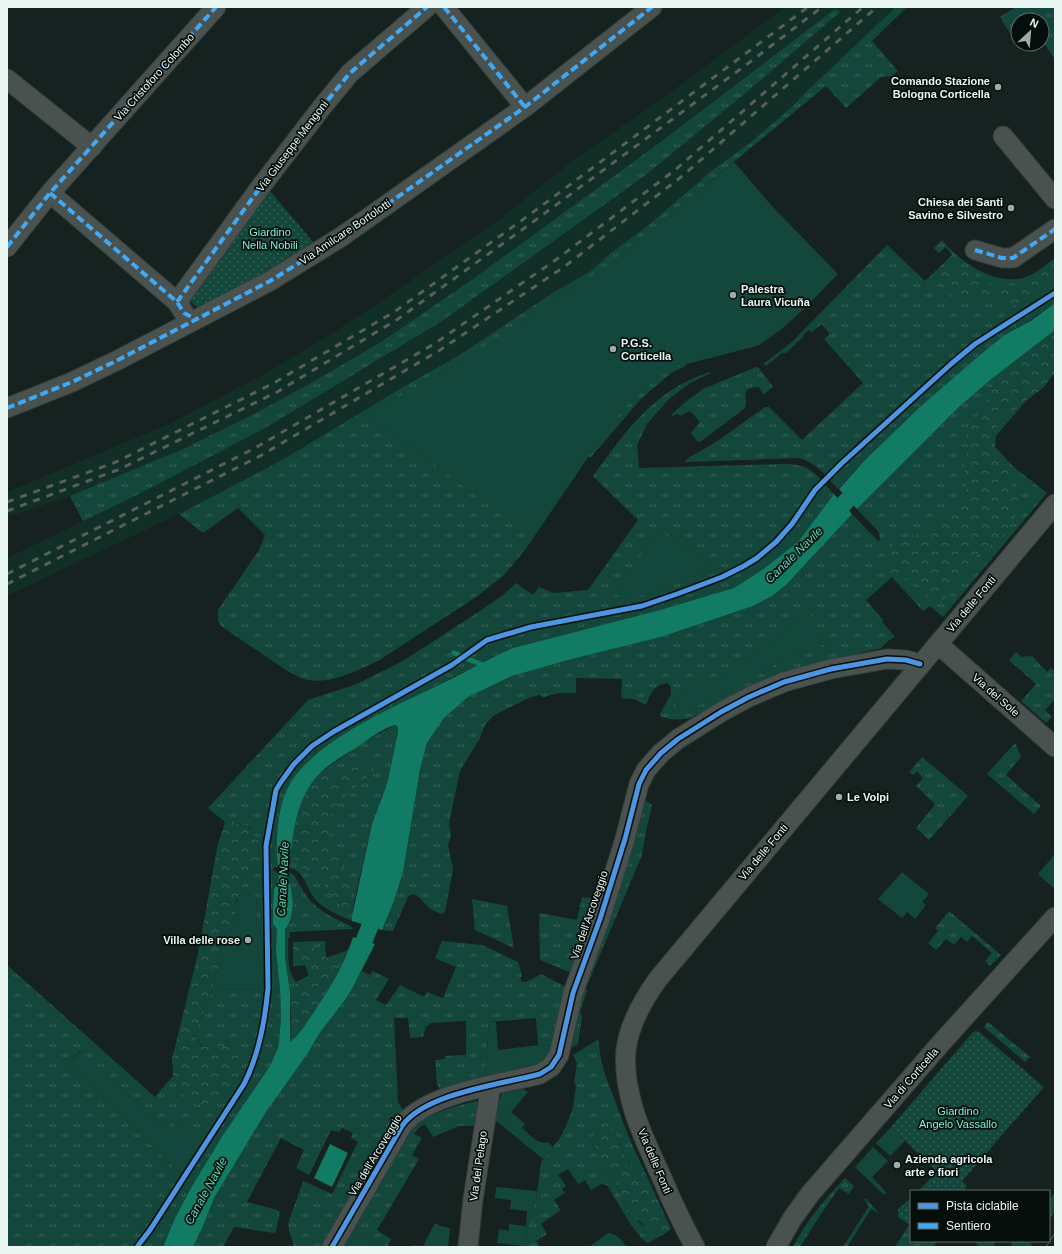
<svg xmlns="http://www.w3.org/2000/svg" width="1062" height="1254" font-family="Arial,sans-serif">
	<style>
		.built { fill: #112e27 }
		.grass { fill: url(#grass-tufts); fill-rule: evenodd }
		.forest { fill: url(#forest-crowns) }
		.park { fill: url(#park-dots) }
		.garden { fill: #14473b }
		.water { fill: #117b64 }
		.lines { fill: none; stroke-linecap: round; stroke-linejoin: round }
		.stream { stroke: #117b64; stroke-width: 5 }
		.canal { stroke: #117b64; stroke-width: 17 }
		.minor-casing { stroke: #353e3b; stroke-width: 21 }
		.minor { stroke: #4a524f; stroke-width: 19 }
		.tram { stroke: #575f5c; stroke-width: 1 }
		.rail { stroke: #575f5c; stroke-width: 3; stroke-dasharray: 7 7; stroke-linecap: butt }
		.quiet { stroke: #3fa9f5; stroke-width: 4; stroke-dasharray: 8 4; stroke-linecap: butt }
		.cycleway-casing { stroke: #050e0b; stroke-width: 8 }
		.cycleway { stroke: #4d94e3; stroke-width: 5 }
		.poi-dot { fill: #9faca8; stroke: #050e0b; stroke-width: 1.5 }
		.labels { text-anchor: middle; dominant-baseline: central; stroke-width: 3.5; stroke-linejoin: round; paint-order: stroke }
		.street-label { font-size: 11px; fill: #e9f6f1; stroke: #050e0b }
		.poi-label { font-size: 11px; font-weight: bold; fill: #e9f6f1; stroke: #050e0b; text-anchor: start }
		.park-label { font-size: 11px; fill: #7afad6; stroke: #050e0b }
		.water-label { font-size: 12px; font-style: italic; fill: #58dcb9; stroke: #050e0b }
	</style>
	<defs>
		<pattern id="grass-tufts" width="24" height="20" patternUnits="userSpaceOnUse"><rect width="24" height="20" fill="#14473b"/><path d="M3 7l-1-3M5 7V3M7 7l1-3M15 17l-1-3M17 17v-4M19 17l1-3" fill="none" stroke="#366258"/></pattern>
		<pattern id="forest-crowns" width="20" height="18" patternUnits="userSpaceOnUse"><rect width="20" height="18" fill="#14473b"/><path d="M2 6a3 3 0 1 1 6 0M12 15a3 3 0 1 1 6 0" fill="none" stroke="#366258"/></pattern>
		<pattern id="park-dots" width="8" height="8" patternUnits="userSpaceOnUse"><rect width="8" height="8" fill="#14473b"/><path d="M2 2h.1M6 6h.1" fill="none" stroke="#366258" stroke-width="1.8" stroke-linecap="round"/></pattern>
	</defs>
	<rect width="100%" height="100%" fill="#16221f"/>
	<path class="built" d="M 785,7 L 907,7 L 826,86 L 619,256 L 455,365 L 284,459 L 179,514 L 7,596 L 7,558 L 83,521 L 70,496 L 7,517 L 7,492 L 171,423 L 264,374 L 326,337 L 381,301 L 500,219 L 572,161 L 656,103 Z"/>
	<path class="grass" d="M 896,7 L 907,7 L 872,41 L 898,71 L 891,76 L 881,77 L 846,108 L 826,86 L 619,256 L 686,364 L 686,366 L 671,373 L 641,399 L 591,457 L 588,457 L 525,550 L 504,575 L 479,595 L 381,659 C 359,670 329,686 304,679 C 300,678 296,675 292,674 L 221,626 L 218,621 L 218,610 L 259,550 L 265,535 L 238,508 L 203,533 L 179,514 L 284,459 L 410,383 L 458,356 L 556,291 L 591,271 L 611,253 L 650,224 L 710,172 L 750,143 L 793,106 L 807,91 Z
		M 1016,7 L 1055,7 L 1055,60 L 1045,44 L 1032,52 L 1027,44 L 1020,49 L 1000,17 ZM 1018,20 L 1042,20 L 1042,44 L 1018,44 Z
		M 835,9 L 840,12 L 754,86 L 647,174 L 442,321 L 265,428 L 141,493 L 83,521 L 70,496 L 181,450 L 254,414 L 311,383 L 381,342 L 466,284 L 658,144 Z
		M 942,240 C 960,262 993,285 1023,278 C 1035,275 1045,265 1055,258 L 1055,303 L 981,354 L 865,460 L 838,489 C 826,476 816,462 799,458 L 685,462 L 687,459 L 719,440 L 765,407 L 769,407 L 802,440 L 863,383 L 824,339 L 830,334 L 822,324 L 812,332 L 809,330 L 803,335 L 804,336 L 786,353 L 782,353 L 766,366 L 763,364 L 791,343 L 887,245 L 925,281 L 952,255 L 946,247 L 939,253 L 934,248 Z
		M 1055,330 L 1055,367 L 995,437 L 995,447 L 1004,457 L 1015,468 L 1047,493 L 943,617 L 930,606 L 923,611 L 892,577 L 866,600 L 883,620 L 882,622 L 895,637 L 888,641 L 881,648 L 811,665 L 765,680 L 690,718 C 681,720 670,720 662,717 L 660,714 L 671,694 L 671,688 L 668,683 C 653,685 651,693 646,705 L 634,699 L 621,698 L 622,679 L 576,678 L 576,693 L 558,693 L 544,697 L 539,695 L 529,698 L 494,715 L 485,725 L 480,738 L 460,771 L 449,823 L 451,836 L 448,845 L 453,869 L 445,912 L 441,914 C 437,912 431,910 427,906 C 422,901 420,895 411,894 L 408,897 L 393,931 L 382,930 L 394,901 L 403,872 L 420,770 L 427,743 L 444,718 L 468,697 L 512,676 L 572,659 L 661,637 L 753,606 L 772,596 L 786,585 L 852,514 L 878,541 L 880,540 L 879,532 L 857,509 L 960,406 L 994,377 Z
		M 756,367 L 758,367 L 772,385 L 773,387 L 764,394 L 762,393 L 760,388 L 758,387 C 738,389 749,395 745,408 L 700,442 L 697,441 L 691,433 L 700,422 L 690,411 L 680,416 L 678,414 L 672,416 L 671,415 L 684,403 L 703,389 Z
		M 710,372 L 711,373 L 690,383 L 669,399 L 647,424 L 637,445 L 639,468 L 785,464 C 812,464 817,476 834,494 L 798,542 L 762,570 L 734,588 L 660,610 L 513,648 L 492,657 C 477,665 462,673 446,681 C 398,706 323,735 292,782 C 277,804 275,841 278,868 L 274,867 L 273,871 L 279,872 L 278,881 L 274,889 L 273,906 L 273,924 L 277,929 L 276,950 L 280,990 L 281,1017 L 279,1042 L 278,1048 L 270,1066 L 223,1135 L 192,1186 L 175,1218 L 163,1247 L 7,1247 L 7,965 L 155,1097 L 173,1076 L 187,1099 L 228,1100 L 244,1068 L 224,1046 C 211,1047 202,1050 195,1037 L 207,1001 L 213,989 L 263,990 L 265,933 L 256,932 L 257,896 L 240,894 L 243,881 L 250,867 L 259,842 L 253,836 L 250,827 L 233,822 L 225,822 L 208,808 L 308,700 L 357,684 L 403,661 L 486,607 L 503,595 L 516,583 L 533,595 L 539,587 L 554,593 L 588,590 L 638,520 L 593,476 C 626,431 655,389 710,372 ZM 80,1051 L 161,1124 L 171,1127 L 181,1174 L 69,1063 Z
		M 1016,652 L 1022,657 L 1032,656 L 1047,672 L 1051,668 L 1055,671 L 1055,699 L 1045,710 L 1052,717 L 1046,723 L 1021,701 L 1036,684 L 1009,660 Z
		M 395,725 L 398,727 L 398,732 L 387,784 L 372,824 L 353,906 L 352,921 C 339,915 323,909 314,898 C 306,887 304,869 288,868 L 294,829 L 319,773 L 366,741 Z
		M 1015,743 L 1021,757 L 1006,775 L 1041,806 L 1034,814 L 987,774 Z
		M 922,757 L 968,796 L 929,840 L 916,828 L 934,806 L 934,803 L 916,786 L 923,778 L 917,771 L 913,775 L 909,772 Z
		M 644,799 L 652,805 L 646,831 L 642,855 L 586,988 L 587,991 L 580,1012 L 582,1017 L 578,1044 L 572,1047 L 580,998 Z
		M 287,872 L 291,873 L 295,876 C 307,899 313,907 336,919 C 341,922 348,924 353,928 L 352,929 L 290,932 L 290,938 L 288,938 C 289,954 286,969 296,982 L 309,976 L 305,965 L 293,966 L 293,942 L 325,941 L 326,958 L 346,951 L 350,946 C 337,977 314,1019 291,1042 L 290,1041 L 291,1014 L 290,992 L 284,949 L 285,929 L 290,922 L 291,911 L 292,899 L 289,883 L 287,881 Z
		M 582,897 L 598,899 L 572,973 L 540,960 L 539,913 L 577,920 Z
		M 472,899 L 507,906 L 514,948 L 475,930 Z
		M 949,911 L 1001,955 L 990,966 L 985,961 L 992,953 L 972,936 L 967,942 L 961,937 L 954,945 L 946,939 L 936,950 L 928,943 L 938,931 L 935,928 Z
		M 442,941 L 482,945 L 518,962 L 522,976 L 520,978 L 522,982 L 526,982 L 541,974 L 564,986 L 566,989 L 554,1046 L 538,1045 L 536,1018 L 489,1022 L 485,1078 L 440,1090 L 437,1084 L 435,1060 L 445,1059 L 445,1056 L 466,1055 L 466,1021 L 431,1023 L 426,1027 L 423,1037 L 410,1038 L 408,1018 L 394,1018 L 398,1102 L 403,1110 L 398,1116 L 323,1247 L 293,1247 C 294,1238 288,1233 288,1224 L 303,1181 L 332,1194 L 358,1142 L 351,1138 L 353,1133 L 342,1128 L 339,1132 L 331,1130 L 309,1175 L 296,1168 L 304,1150 L 281,1138 L 247,1202 L 277,1210 L 280,1212 L 276,1231 L 274,1233 L 234,1227 L 223,1247 L 193,1247 L 203,1226 L 214,1198 L 266,1112 L 308,1053 L 319,1034 L 345,1000 L 362,971 L 369,975 L 373,971 L 389,979 L 376,1000 L 386,1005 L 400,985 L 424,997 L 427,992 L 443,998 L 456,967 L 435,958 Z
		M 988,1022 L 1030,1057 L 1025,1062 L 984,1027 Z
		M 599,1039 C 599,1062 606,1077 614,1098 C 623,1123 633,1148 645,1172 L 640,1174 C 627,1166 620,1142 613,1128 L 591,1139 L 597,1149 L 601,1164 L 615,1179 L 629,1215 C 634,1217 636,1219 639,1223 C 645,1227 657,1233 664,1234 L 648,1243 C 638,1240 614,1196 607,1185 L 601,1184 L 591,1190 L 585,1180 L 578,1184 L 568,1169 L 558,1175 L 566,1186 L 562,1189 L 565,1193 L 554,1200 L 561,1210 L 541,1224 L 547,1234 L 536,1241 L 540,1247 L 525,1247 L 528,1223 L 536,1202 L 541,1162 L 560,1138 L 567,1124 L 573,1107 L 576,1086 L 574,1082 L 577,1064 L 573,1055 Z
		M 476,1101 L 478,1102 L 475,1126 L 459,1126 L 433,1137 L 425,1124 L 418,1128 L 414,1134 L 422,1138 L 412,1155 L 419,1159 L 377,1230 L 391,1239 L 387,1247 L 381,1247 L 353,1231 L 412,1129 C 429,1112 454,1107 476,1101 Z
		M 845,1178 L 854,1186 L 849,1194 L 839,1188 L 819,1217 L 800,1247 L 793,1247 C 806,1221 825,1199 845,1178 Z
		M 1055,1193 L 1055,1211 L 1049,1220 L 1049,1200 Z
		M 864,1199 L 866,1199 L 880,1214 L 871,1209 L 847,1247 L 843,1247 L 869,1206 Z
		M 911,1215 L 911,1241 L 938,1241 L 933,1247 L 895,1247 L 909,1225 L 908,1223 L 898,1217 Z"/>
	<path class="forest" d="M 1055,263 L 1055,280 L 1030,298 L 1010,308 L 1001,304 L 997,299 C 981,296 976,295 961,301 L 949,294 L 941,281 L 936,279 C 938,267 956,269 966,268 L 974,273 L 981,283 L 1005,287 L 1019,284 L 1029,278 L 1039,275 Z
		M 1055,330 L 1055,372 L 1044,387 L 1014,410 L 1000,419 L 996,432 L 995,447 L 1004,457 L 1009,469 L 1009,481 L 1020,504 C 1015,516 1007,534 995,543 C 990,547 982,550 977,555 C 963,569 955,588 942,603 C 923,599 931,595 920,586 C 913,581 898,577 889,574 L 890,555 L 892,545 L 904,537 L 927,533 L 952,511 L 967,493 L 964,467 L 968,447 L 966,432 C 975,417 994,394 994,377 Z
		M 364,761 L 371,764 L 374,770 C 366,782 351,789 342,799 C 329,813 325,827 333,845 C 335,850 339,855 342,861 C 347,874 349,887 352,900 L 347,906 L 341,907 L 323,883 L 319,873 C 313,870 304,871 299,866 C 286,852 297,810 304,795 C 307,788 313,780 318,775 C 324,769 332,773 339,771 C 345,770 357,763 364,761 Z
		M 225,822 L 233,822 L 250,828 C 253,836 261,844 263,851 C 264,857 263,863 263,869 L 250,867 L 243,881 L 240,894 L 236,900 L 236,910 L 238,920 C 234,926 230,930 225,935 C 220,942 221,956 222,964 L 214,976 L 213,989 L 207,1001 L 195,1037 C 203,1052 210,1045 223,1046 C 231,1046 237,1053 243,1057 L 244,1068 L 228,1100 L 197,1105 L 187,1099 L 173,1076 L 172,1059 L 198,954 L 217,848 Z
		M 293,942 C 308,941 315,948 326,958 L 334,955 L 339,960 C 339,980 311,1019 297,1034 L 293,1032 L 291,1029 L 293,990 L 296,982 L 309,976 L 305,965 L 293,966 Z
		M 605,1126 L 613,1128 C 620,1142 627,1167 640,1174 L 645,1172 L 671,1229 L 664,1234 C 645,1232 643,1221 629,1215 L 615,1179 L 601,1164 L 596,1156 L 597,1149 L 591,1139 L 594,1133 Z"/>
	<path class="park" d="M 269,190 L 314,243 L 273,271 L 203,310 L 193,304 L 189,300 Z
		M 976,1031 L 979,1032 L 1044,1087 L 962,1181 L 967,1186 L 963,1191 L 918,1191 L 937,1172 L 891,1127 L 973,1032 Z
		M 911,1198 L 911,1225 L 909,1225 L 908,1223 L 898,1217 L 898,1209 Z"/>
	<path class="garden" d="M 734,162 L 771,205 L 838,274 C 813,299 788,328 757,346 L 675,367 C 633,388 605,431 580,469 C 564,491 549,514 533,537 L 366,415 L 455,365 L 605,267 Z
		M 657,529 L 706,560 L 710,566 L 705,573 L 660,590 L 626,600 L 616,594 Z
		M 808,612 L 829,643 L 806,652 L 804,647 C 764,671 724,698 679,712 L 671,694 C 723,680 767,647 808,612 Z
		M 1055,854 L 1055,889 L 1038,874 Z
		M 902,872 L 929,894 L 922,902 L 926,905 L 915,919 L 907,912 L 902,918 L 878,899 Z
		M 240,894 L 257,896 L 256,932 L 265,933 L 263,990 L 213,989 L 214,976 L 222,964 C 221,956 220,942 225,935 C 230,930 234,926 238,920 C 236,910 234,903 240,894 Z
		M 489,1022 L 496,1022 L 498,1050 L 539,1045 L 554,1046 C 545,1067 532,1067 512,1072 L 511,1070 L 507,1071 L 507,1073 L 485,1078 Z
		M 81,1051 L 161,1124 L 171,1127 L 179,1122 L 204,1142 L 181,1174 L 69,1063 Z
		M 523,1089 L 528,1092 L 511,1112 L 525,1124 L 522,1128 C 529,1134 539,1146 548,1142 L 553,1147 L 543,1159 L 494,1119 L 502,1093 Z
		M 891,1127 L 905,1141 L 890,1156 L 876,1143 Z
		M 873,1147 L 888,1161 L 872,1177 L 886,1192 L 884,1195 L 855,1167 Z
		M 496,1187 L 537,1191 L 536,1203 L 528,1223 L 525,1246 L 497,1243 L 499,1229 L 509,1231 L 509,1224 L 526,1226 L 527,1211 L 510,1209 L 511,1200 L 495,1198 Z
		M 435,1223 L 441,1226 L 450,1228 L 448,1247 L 412,1247 L 413,1245 L 423,1246 Z
		M 353,1231 L 381,1247 L 344,1247 Z
		M 608,1233 C 618,1234 621,1240 627,1247 L 589,1247 Z
		M 973,1241 L 997,1241 L 992,1247 L 980,1247 Z
		M 1013,1241 L 1028,1241 L 1033,1246 L 1032,1247 L 1010,1247 Z"/>
	<path class="water" d="M 1055,303 L 1055,330 L 994,377 L 960,406 L 857,509 L 839,489 L 865,460 L 920,407 L 981,354 L 1005,335 L 1032,320 Z
		M 834,494 L 852,514 L 786,585 L 772,596 L 753,606 L 661,637 L 572,659 L 512,676 L 468,697 L 444,718 L 427,743 L 420,770 L 403,872 L 394,901 L 382,930 L 352,921 L 352,916 L 372,824 L 387,784 L 398,732 L 398,727 L 395,725 C 381,729 368,740 356,748 C 343,756 329,764 319,774 C 294,800 294,836 288,868 L 278,868 C 275,841 277,805 291,782 C 320,737 398,705 445,682 C 468,671 489,658 513,648 L 660,610 L 734,588 L 762,570 L 798,542 Z
		M 279,872 L 287,872 L 287,881 C 295,889 294,922 285,929 L 285,957 L 290,992 L 290,1042 C 299,1035 305,1025 312,1015 C 328,991 344,966 353,937 L 375,944 L 353,987 L 345,1000 L 319,1034 L 308,1053 L 266,1112 L 214,1198 L 203,1226 L 193,1247 L 163,1247 L 175,1218 L 192,1186 L 223,1135 L 270,1066 L 278,1048 L 279,1042 L 281,1017 L 280,990 L 276,950 L 277,929 L 273,924 L 273,906 L 274,889 L 278,881 Z
		M 330,1144 L 348,1153 L 332,1187 L 314,1178 Z"/>
	<g class="lines">
		<path class="stream" d="M 454,653 L 485,666"/>
		<path class="canal" d="M 828,521 L 863,483
			M 356,961 L 370,926 L 375,905"/>
		<defs>
			<path id="minor" d="M 444,7 L 525,107
				M 7,79 L 92,147
				M 1003,136 L 1055,199
				M 50,193 L 177,302 L 184,313
				M 7,247 L 50,193 L 216,7
				M 975,250 L 1002,258 L 1013,258 L 1055,229
				M 177,302 L 262,185 L 322,107 L 350,73 L 427,7
				M 7,408 L 72,382 L 116,361 L 270,281 L 341,237 L 525,107 L 652,7
				M 938,644 L 1055,747
				M 332,1247 L 402,1126 C 425,1093 503,1084 540,1074 L 551,1067 L 559,1055 L 573,993 L 600,919 L 625,839 L 639,784 L 646,770 L 661,753 L 678,739 L 721,712 L 749,697 L 784,682 L 831,669 L 887,659 L 906,660 L 920,664
				M 468,1247 L 473,1199 L 491,1085
				M 695,1247 C 683,1225 672,1202 662,1178 C 644,1139 622,1095 626,1050 C 629,1024 643,1000 658,979 L 1055,504
				M 776,1247 L 792,1219 L 810,1194 L 942,1042 L 1055,917"/>
		</defs>
		<use href="#minor" class="minor-casing"/>
		<use href="#minor" class="minor"/>
		<path class="tram" d="M 1046,1247 L 1055,1233
			M 1054,1247 L 1055,1245"/>
		<path class="rail" d="M 7,502 L 116,462 L 272,384 L 394,312 L 532,213 L 808,7
			M 7,511 L 120,469 L 277,392 L 398,319 L 537,219 L 754,59 L 822,7
			M 7,574 L 255,448 L 434,344 L 557,259 L 675,170 L 863,7
			M 7,584 L 260,456 L 440,350 L 564,267 L 681,177 L 877,7"/>
		<path class="quiet" d="M 444,7 L 525,107
			M 50,193 L 177,302 L 184,313 L 197,320
			M 7,247 L 50,193 L 216,7
			M 975,250 L 1002,258 L 1013,258 L 1055,229
			M 177,302 L 262,185 L 322,107 L 350,73 L 427,7
			M 7,408 L 72,382 L 116,361 L 270,281 L 341,237 L 525,107 L 652,7"/>
		<defs>
			<path id="cycleway" d="M 137,1247 L 150,1230 L 244,1084 C 259,1055 265,1021 268,988 L 266,846 L 273,807 L 276,790 L 281,782 L 294,764 L 312,746 L 333,732 L 452,665 L 487,640 L 531,627 L 642,606 L 677,594 L 722,577 L 744,566 L 757,558 L 776,542 L 792,524 L 815,490 L 842,463 L 951,364 L 975,344 L 1055,293
				M 332,1247 L 402,1126 C 425,1093 503,1084 540,1074 L 551,1067 L 559,1055 L 573,993 L 600,919 L 625,839 L 639,784 L 646,770 L 661,753 L 678,739 L 721,712 L 749,697 L 784,682 L 831,669 L 887,659 L 906,660 L 920,664"/>
		</defs>
		<use href="#cycleway" class="cycleway-casing"/>
		<use href="#cycleway" class="cycleway"/>
	</g>
	<g class="poi-dot">
		<circle cx="998" cy="87" r="4"/>
		<circle cx="1011" cy="208" r="4"/>
		<circle cx="733" cy="295" r="4"/>
		<circle cx="613" cy="349" r="4"/>
		<circle cx="839" cy="797" r="4"/>
		<circle cx="248" cy="940" r="4"/>
		<circle cx="897" cy="1165" r="4"/>
	</g>
	<g class="labels">
		<g class="street-label">
			<text transform="translate(154 77) rotate(-48)">Via Cristoforo Colombo</text>
			<text transform="translate(292 146) rotate(-53)">Via Giuseppe Mengoni</text>
			<text transform="translate(345 232) rotate(-34)">Via Amilcare Bortolotti</text>
			<text transform="translate(971 604) rotate(-50)">Via delle Fonti</text>
			<text transform="translate(996 695) rotate(41)">Via del Sole</text>
			<text transform="translate(763 852) rotate(-50)">Via delle Fonti</text>
			<text transform="translate(589 915) rotate(-71)">Via dell'Arcoveggio</text>
			<text transform="translate(911 1078) rotate(-49)">Via di Corticella</text>
			<text transform="translate(375 1155) rotate(-59)">Via dell'Arcoveggio</text>
			<text transform="translate(655 1161) rotate(67)">Via delle Fonti</text>
			<text transform="translate(478 1166) rotate(-82)">Via del Pelago</text>
		</g>
		<g class="poi-label">
			<text x="990" y="81" text-anchor="end">Comando Stazione<tspan x="990" dy="13">Bologna Corticella</tspan></text>
			<text x="1003" y="202" text-anchor="end">Chiesa dei Santi<tspan x="1003" dy="13">Savino e Silvestro</tspan></text>
			<text x="741" y="289">Palestra<tspan x="741" dy="13">Laura Vicuña</tspan></text>
			<text x="621" y="343">P.G.S.<tspan x="621" dy="13">Corticella</tspan></text>
			<text x="847" y="797">Le Volpi</text>
			<text x="240" y="940" text-anchor="end">Villa delle rose</text>
			<text x="905" y="1159">Azienda agricola<tspan x="905" dy="13">arte e fiori</tspan></text>
		</g>
		<g class="park-label">
			<text x="270" y="232">Giardino<tspan x="270" dy="13">Nella Nobili</tspan></text>
			<text x="958" y="1111">Giardino<tspan x="958" dy="13">Angelo Vassallo</tspan></text>
		</g>
		<g class="water-label">
			<text transform="translate(794 555) rotate(-44)">Canale Navile</text>
			<text transform="translate(283 879) rotate(-87)">Canale Navile</text>
			<text transform="translate(206 1191) rotate(-61)">Canale Navile</text>
		</g>
	</g>
	<rect width="1062" height="1254" fill="none" stroke="#e9f6f1" stroke-width="16"/>
	<rect x="910" y="1190" width="140" height="52" fill="#050e0b" stroke="#606b67"/>
	<rect x="918" y="1203" width="20" height="6" fill="#4d94e3" stroke="#606b67"/>
	<text x="946" y="1210" font-size="12" fill="#e9f6f1">Pista ciclabile</text>
	<rect x="918" y="1223" width="20" height="6" fill="#3fa9f5" stroke="#606b67"/>
	<text x="946" y="1230" font-size="12" fill="#e9f6f1">Sentiero</text>
	<g transform="translate(1030 32) rotate(26)"><circle r="19" fill="#050e0b" stroke="#606b67"/>
	<path d="M0-3L7 15L0 10L-7 15Z" fill="#9faca8"/>
	<text y="-6" font-size="11" font-weight="bold" text-anchor="middle" fill="#e9f6f1">N</text>
	</g>
</svg>
